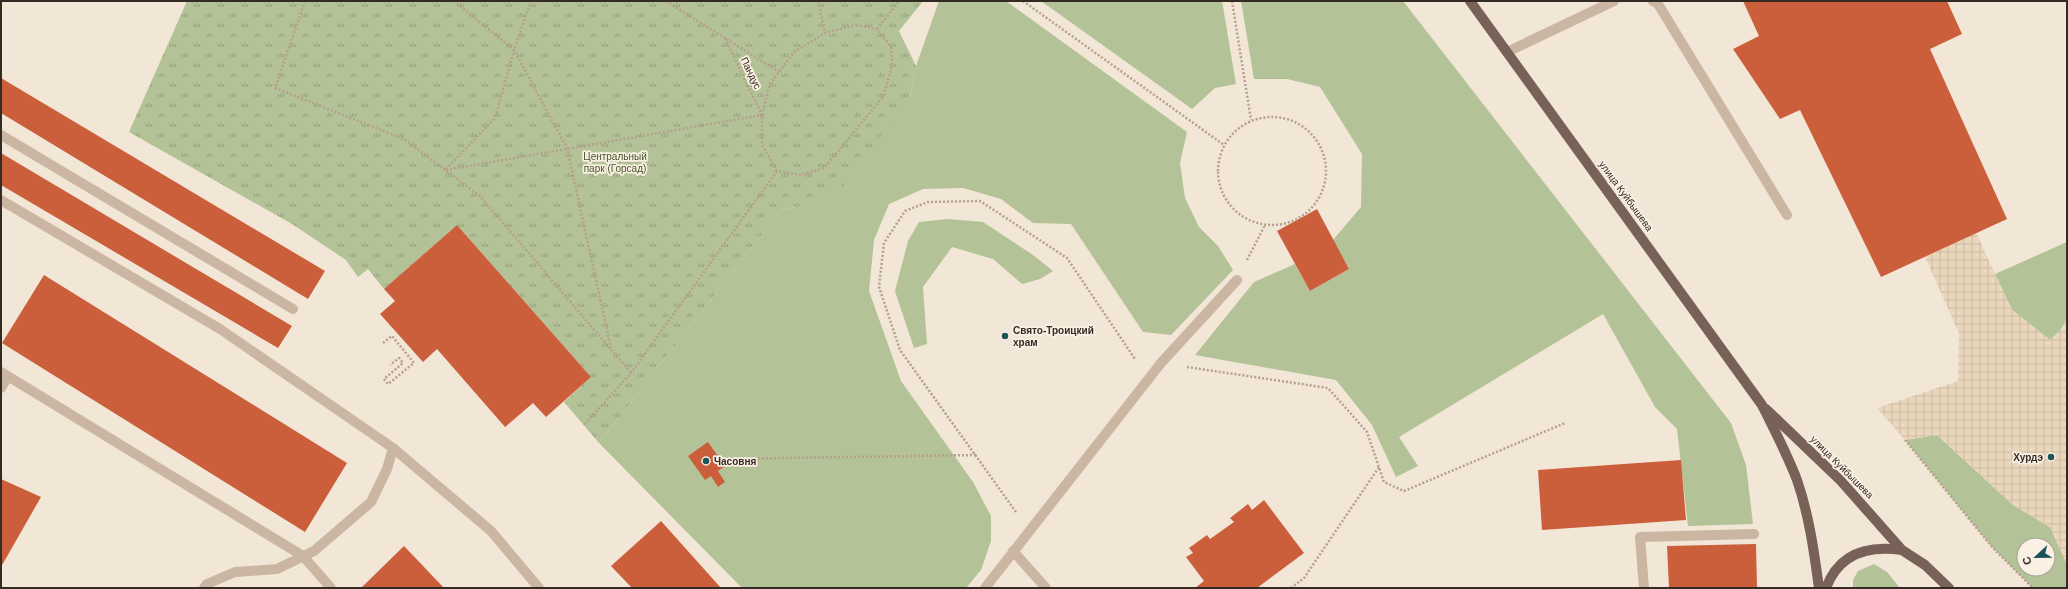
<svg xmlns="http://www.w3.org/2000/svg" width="2068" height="589" font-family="Arial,sans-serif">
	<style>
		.green { fill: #b3c297; fill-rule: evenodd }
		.park { fill: url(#park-tufts) }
		.plaza { fill: url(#plaza-grid) }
		.building { fill: #cc5f3b }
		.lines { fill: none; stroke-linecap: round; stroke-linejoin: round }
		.path { stroke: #b69f8d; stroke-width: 2.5; stroke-dasharray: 2 2; stroke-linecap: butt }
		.lane { stroke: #cbb5a3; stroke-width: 10 }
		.street { stroke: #cbb5a3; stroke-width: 10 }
		.primary { stroke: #786156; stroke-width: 10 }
		.poi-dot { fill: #195459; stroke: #faf0e4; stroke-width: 1.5 }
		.labels { text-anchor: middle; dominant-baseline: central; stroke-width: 3.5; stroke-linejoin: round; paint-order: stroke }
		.street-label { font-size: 10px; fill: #352b25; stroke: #faf0e4 }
		.park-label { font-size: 10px; fill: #445528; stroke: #faf0e4 }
		.poi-label { font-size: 10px; font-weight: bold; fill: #352b25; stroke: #faf0e4; text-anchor: start }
	</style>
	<defs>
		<pattern id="park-tufts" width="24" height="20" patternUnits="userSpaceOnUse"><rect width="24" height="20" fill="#b3c297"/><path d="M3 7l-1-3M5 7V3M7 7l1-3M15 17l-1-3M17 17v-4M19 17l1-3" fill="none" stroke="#929e7b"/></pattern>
		<pattern id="plaza-grid" width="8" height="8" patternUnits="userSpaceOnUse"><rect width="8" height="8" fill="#ebd7bd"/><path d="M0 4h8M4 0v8" fill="none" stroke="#cab9a2"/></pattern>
	</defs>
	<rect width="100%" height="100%" fill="#f2e6d7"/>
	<path class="green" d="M 939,1 L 1006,1 L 1187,132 L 1180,163 L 1185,198 L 1199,227 L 1218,246 L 1233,270 L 1171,335 L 1143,332 L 1071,224 L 1033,223 L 1001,199 L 963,188 L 923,189 L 889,204 L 874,240 L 869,291 L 901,381 L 973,482 L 991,516 L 991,541 L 981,570 L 966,588 L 742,588 L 599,443 L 781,210 L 811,204 L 910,96 L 916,66 Z
		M 1041,1 L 1222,1 L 1236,84 L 1215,88 L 1192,109 Z
		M 1241,1 L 1403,1 L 1731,423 L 1746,465 L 1753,524 L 1688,526 L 1677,429 L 1655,407 L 1603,314 L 1399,437 L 1418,466 L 1396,477 L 1372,425 L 1336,380 L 1195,355 L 1254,282 L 1295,264 L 1310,291 L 1349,269 L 1333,240 L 1361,207 L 1362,154 L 1320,87 L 1287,79 L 1254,79 Z
		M 947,219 L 983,222 L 1033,255 L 1053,271 L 1040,279 L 1022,284 L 993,259 L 952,247 L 923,287 L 927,344 L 914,348 L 895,291 L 908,241 L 919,222 Z
		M 2067,242 L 2067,319 L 2060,331 L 2050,340 L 2012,310 L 1995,274 Z
		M 1937,435 L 2013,505 L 2050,527 L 2067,564 L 2067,588 L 2033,588 L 1992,547 L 1905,440 ZM 2024,545 L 2048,545 L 2048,569 L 2024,569 Z
		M 1874,564 L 1887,572 L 1900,588 L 1853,588 L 1853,580 L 1858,571 Z"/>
	<path class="park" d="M 187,1 L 923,1 L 899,31 L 916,66 L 910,96 L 844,186 L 811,204 L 781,210 L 599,443 L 564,402 L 591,377 L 457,225 L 384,289 L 368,269 L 358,277 L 346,260 L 292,224 L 129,132 Z"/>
	<path class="plaza" d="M 1976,233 L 2012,310 L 2050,340 L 2060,331 L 2067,319 L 2067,564 L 2050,527 L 2013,505 L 1937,435 L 1905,440 L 1877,408 L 1958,381 L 1959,333 L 1925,257 Z"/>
	<path class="building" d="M 1743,1 L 1947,1 L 1962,34 L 1930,49 L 2007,219 L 1881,277 L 1800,110 L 1780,119 L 1733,49 L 1759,36 Z
		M 1,78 L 325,271 L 308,299 L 1,113 Z
		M 1,153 L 292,326 L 278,348 L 1,185 Z
		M 1317,209 L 1349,269 L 1310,291 L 1277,231 Z
		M 457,225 L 591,377 L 546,417 L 533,403 L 505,427 L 437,349 L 423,362 L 380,314 L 395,301 L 384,289 Z
		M 44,275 L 347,463 L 305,532 L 2,343 Z
		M 708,442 L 725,466 L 718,471 L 725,482 L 718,487 L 711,476 L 705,480 L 688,456 Z
		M 1681,460 L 1686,520 L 1542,530 L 1538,470 Z
		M 1,479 L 41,497 L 1,567 Z
		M 1264,500 L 1304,553 L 1257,588 L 1195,588 L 1204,581 L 1186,557 L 1193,553 L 1189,548 L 1207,535 L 1210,539 L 1234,522 L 1230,518 L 1248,504 L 1252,510 Z
		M 661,521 L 721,588 L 632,588 L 611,566 Z
		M 1756,544 L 1757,588 L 1669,588 L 1667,546 Z
		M 404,546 L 444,588 L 361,588 Z"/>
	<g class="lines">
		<path class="path" d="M 305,1 L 275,88 L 404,139 L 480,196 L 631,373
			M 454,1 L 514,50 L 567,148 L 611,348
			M 666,1 L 779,72
			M 818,1 L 825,33
			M 1023,1 L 1224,145
			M 1232,1 L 1251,120
			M 856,25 L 877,29 L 891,47 L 892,66 L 883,97 L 824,168 L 801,175 L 777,171 L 762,145 L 762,115 L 770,84 L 794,52 L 825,33 Z
			M 877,29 L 899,1
			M1218 171a54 54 0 1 1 108 0a54 54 0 1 1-108 0Z
			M 446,169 L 495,118 L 514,50 L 531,1
			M 446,170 L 762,115 L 725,38
			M 1247,260 L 1265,225
			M 383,343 L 392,336 L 414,363 L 388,384 L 384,379 L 403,363 L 399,358 L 390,365
			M 1187,367 L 1328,388 L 1367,432 L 1384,482 L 1404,491 L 1565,423
			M 585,424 L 631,373 L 777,171
			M 1905,440 L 1992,547 L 2033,588
			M 722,459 L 976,455
			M 1016,512 L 900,350 L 879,287 L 884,243 L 905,211 L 928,202 L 980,201 L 1067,258 L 1135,359
			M 1291,588 L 1304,578 L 1379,467"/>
		<path class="lane" d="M 1653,1 L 1658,4 L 1787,215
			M 1507,52 L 1614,1
			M 1,135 L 293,309
			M 1,372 L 303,556 L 331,588
			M 1,388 L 8,376
			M 1013,551 L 1046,588
			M 204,588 L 207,584 L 235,572 L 277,569 L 314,551 L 371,502 L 387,469 L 393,448
			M 985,588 L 1161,363 L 1237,280
			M 1644,588 L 1640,537 L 1754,534"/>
		<path class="street" d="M 1,200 L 220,329 L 393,448 L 491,531 L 539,588"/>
		<path class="primary" d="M 1470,1 L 1762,405 C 1774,429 1787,454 1797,480 C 1809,515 1814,551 1819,588
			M 1766,409 L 1841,481 L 1902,550 L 1925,565 L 1949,588
			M 1826,588 C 1839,553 1868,545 1902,550"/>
	</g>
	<g class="poi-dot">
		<circle cx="1005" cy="336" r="4"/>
		<circle cx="2051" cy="457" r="4"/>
		<circle cx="706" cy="461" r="4"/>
	</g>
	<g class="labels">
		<g class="street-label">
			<text transform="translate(751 73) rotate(64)">Пандус</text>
			<text transform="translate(1626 196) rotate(54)">улица Куйбышева</text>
			<text transform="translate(1842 467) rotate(45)">улица Куйбышева</text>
		</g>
		<g class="park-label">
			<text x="615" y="156">Центральный<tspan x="615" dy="12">парк (Горсад)</tspan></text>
		</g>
		<g class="poi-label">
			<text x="1013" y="330">Свято-Троицкий<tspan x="1013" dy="12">храм</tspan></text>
			<text x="2043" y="457" text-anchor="end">Хурдэ</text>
			<text x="714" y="461">Часовня</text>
		</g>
	</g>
	<rect width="2068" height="589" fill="none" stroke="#352b25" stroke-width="4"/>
	<g transform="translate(2036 557) rotate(248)"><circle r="19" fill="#faf0e4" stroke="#aba198"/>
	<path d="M0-3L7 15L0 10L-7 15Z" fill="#195459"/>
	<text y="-6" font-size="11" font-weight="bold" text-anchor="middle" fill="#352b25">С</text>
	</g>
</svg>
